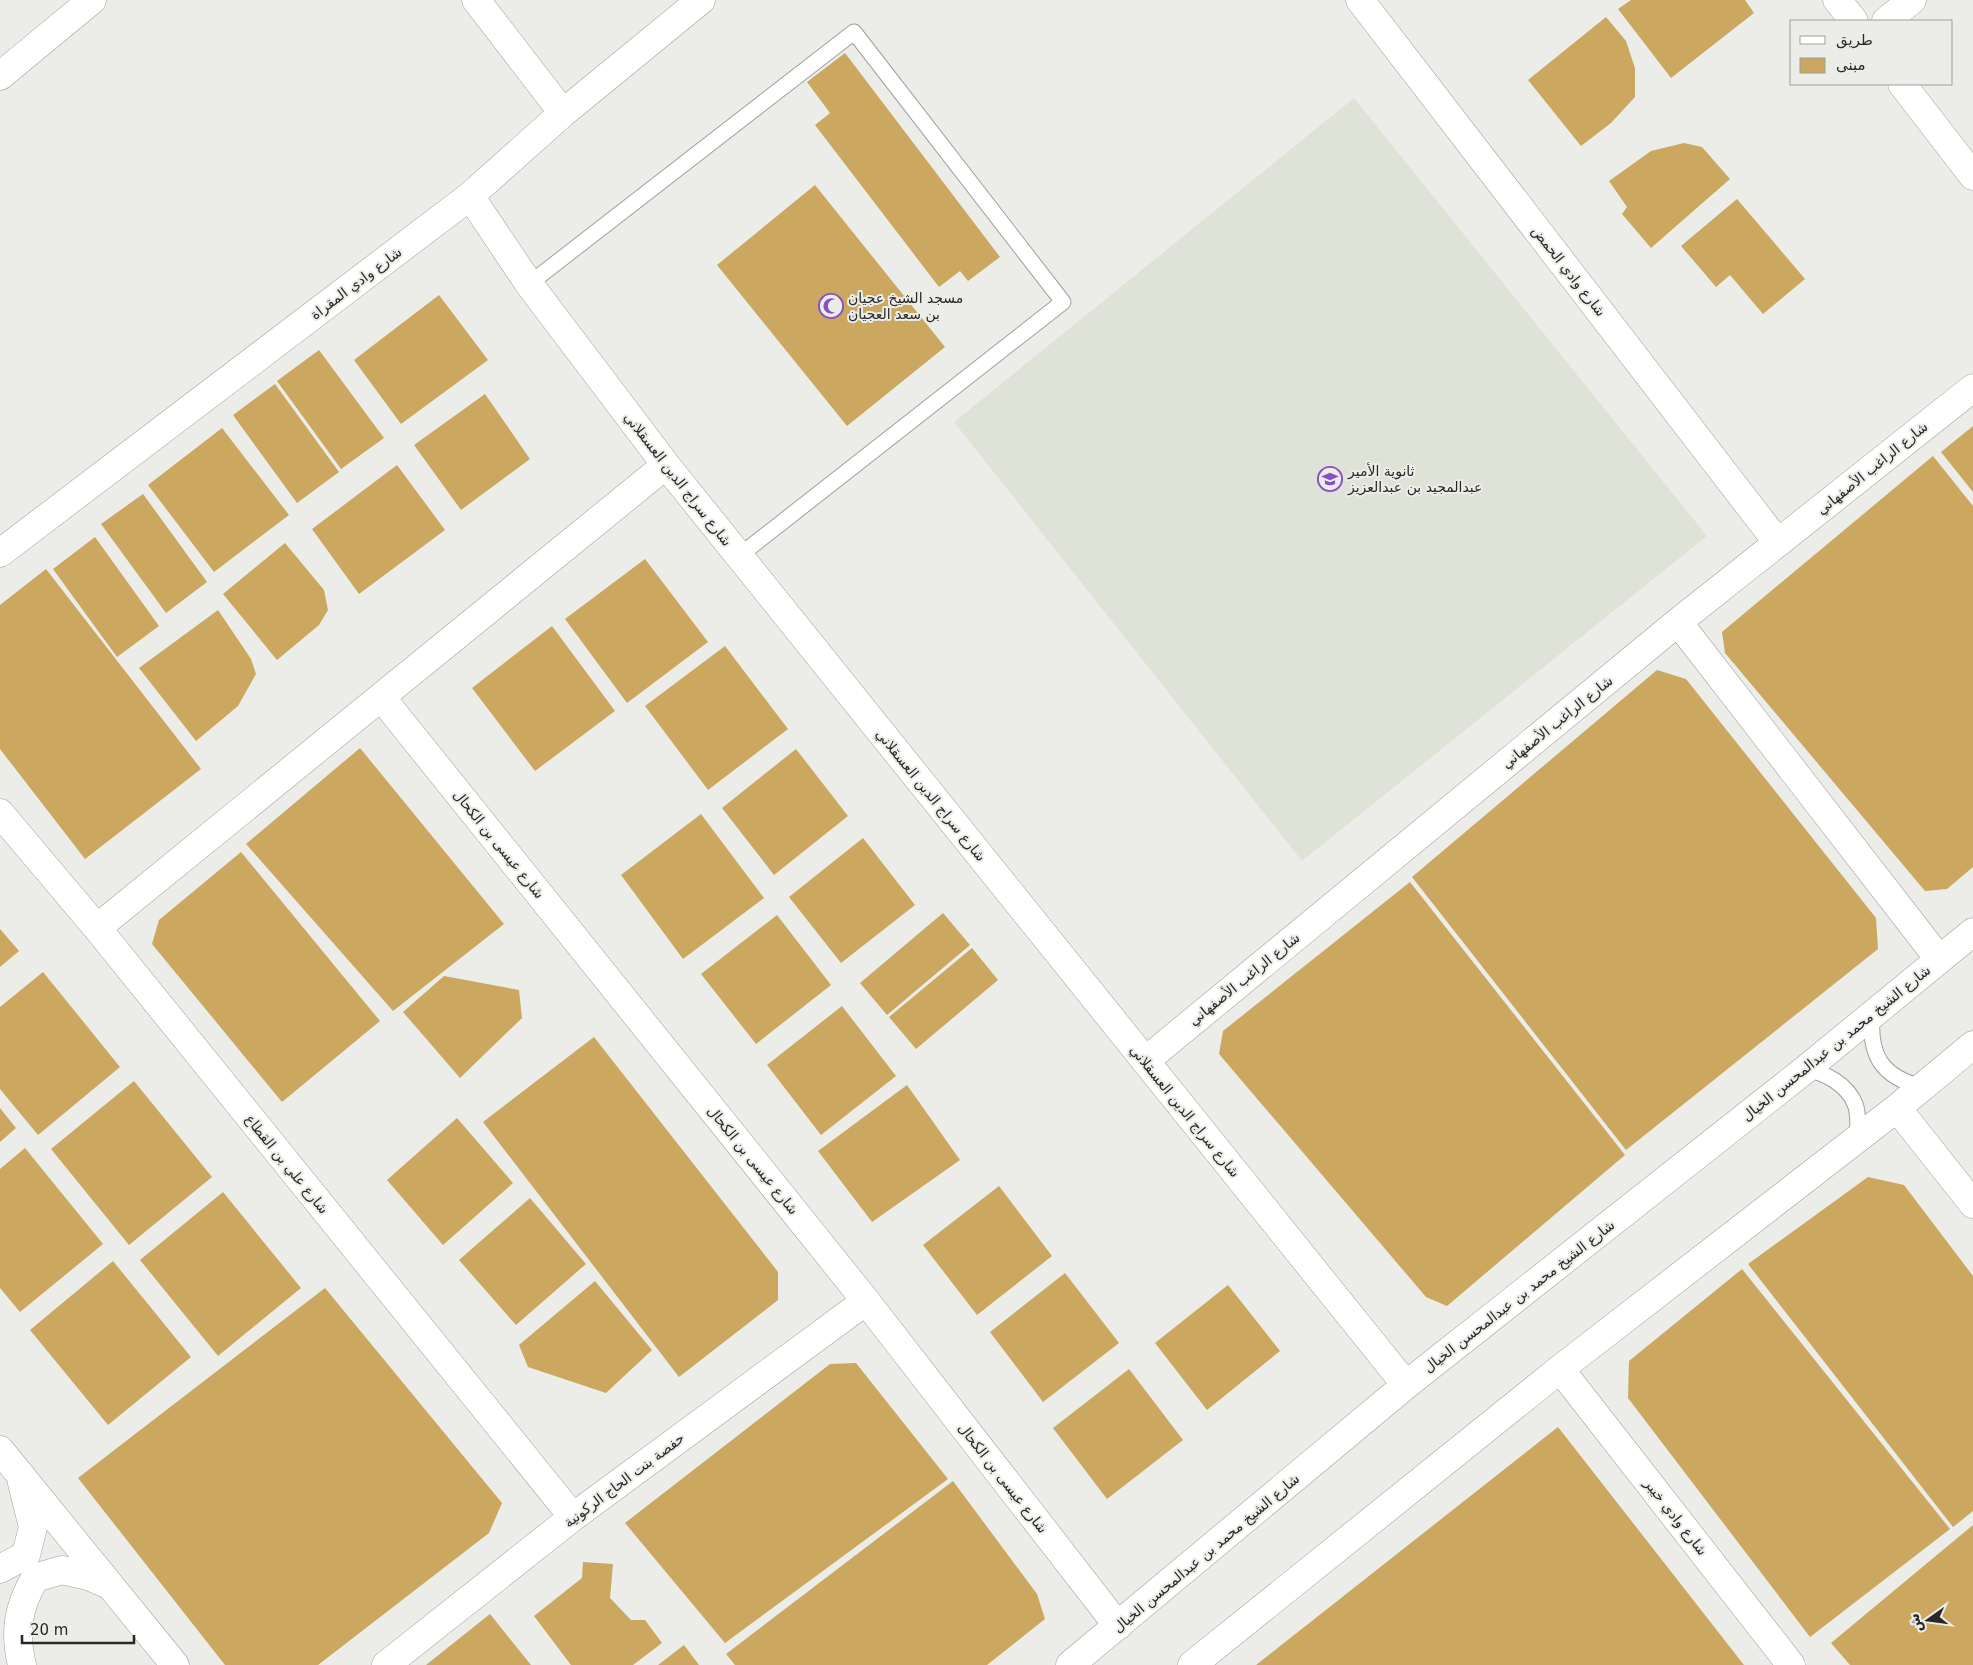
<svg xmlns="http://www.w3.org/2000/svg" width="1973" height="1665" font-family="'DejaVu Sans','Noto Sans Arabic',sans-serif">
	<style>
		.built { fill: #dfe2d6 }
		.building { fill: #cba75f }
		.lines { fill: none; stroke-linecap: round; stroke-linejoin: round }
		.service-casing { stroke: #9fa09c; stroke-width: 17 }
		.minor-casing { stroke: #9fa09c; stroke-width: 29 }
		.tertiary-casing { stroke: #9fa09c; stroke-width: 29 }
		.primary-casing { stroke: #9fa09c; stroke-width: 29 }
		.service { stroke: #fff; stroke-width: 15 }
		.minor { stroke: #fff; stroke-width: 28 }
		.tertiary { stroke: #fff; stroke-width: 28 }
		.primary { stroke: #fff; stroke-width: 28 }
		.labels { text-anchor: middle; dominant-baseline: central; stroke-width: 4; stroke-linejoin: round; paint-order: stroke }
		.street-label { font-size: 14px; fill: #282827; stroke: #ecede8 }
		.poi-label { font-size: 14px; fill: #282827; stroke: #ecede8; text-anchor: start }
	</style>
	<rect width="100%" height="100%" fill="#ecede8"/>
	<path class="built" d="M 1354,98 L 1707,536 L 1302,861 L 954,422 Z"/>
	<path class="building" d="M 1631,0 L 1745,0 L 1754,13 L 1671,78 L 1618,9 Z
		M 1606,17 L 1626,41 L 1635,68 L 1635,97 L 1611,123 L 1581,146 L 1528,80 Z
		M 845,53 L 1000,257 L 968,281 L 960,271 L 939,287 L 815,125 L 830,113 L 807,82 Z
		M 1684,143 L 1702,147 L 1730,179 L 1651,248 L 1622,214 L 1627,207 L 1609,181 L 1651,151 Z
		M 815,185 L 945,347 L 847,426 L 717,265 Z
		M 1737,199 L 1805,279 L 1763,314 L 1730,275 L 1716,287 L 1681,246 Z
		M 439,295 L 488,360 L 401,424 L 354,360 Z
		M 319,350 L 384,438 L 341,469 L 277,381 Z
		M 275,384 L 339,472 L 297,503 L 233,415 Z
		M 485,394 L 530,459 L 461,510 L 414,445 Z
		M 1973,426 L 1973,492 L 1941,452 Z
		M 222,428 L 289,515 L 214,572 L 148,485 Z
		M 1933,456 L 1973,506 L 1973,867 L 1947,889 L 1925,891 L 1725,653 L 1722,632 Z
		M 397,465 L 445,530 L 359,594 L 312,529 Z
		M 143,494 L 207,582 L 166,613 L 101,524 Z
		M 95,537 L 159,626 L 117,657 L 53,569 Z
		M 285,543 L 324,590 L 328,610 L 319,625 L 277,660 L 223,594 Z
		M 645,559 L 708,642 L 627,703 L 565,619 Z
		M 46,569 L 201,769 L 85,859 L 0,749 L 0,605 Z
		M 218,610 L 251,659 L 256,674 L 238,706 L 196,741 L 139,668 Z
		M 552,626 L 615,711 L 535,771 L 472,688 Z
		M 725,646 L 788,729 L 708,790 L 645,706 Z
		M 1657,670 L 1686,679 L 1876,918 L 1878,949 L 1626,1150 L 1412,877 Z
		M 360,748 L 504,924 L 393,1011 L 246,844 Z
		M 796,749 L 848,816 L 774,875 L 722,808 Z
		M 701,814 L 764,898 L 683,959 L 621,875 Z
		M 863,838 L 915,905 L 841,963 L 789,897 Z
		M 241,852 L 380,1021 L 282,1102 L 152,944 L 159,920 Z
		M 1410,882 L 1625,1155 L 1447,1306 L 1426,1297 L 1219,1054 L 1223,1031 Z
		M 943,913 L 970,945 L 887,1015 L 860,983 Z
		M 777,915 L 831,985 L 756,1044 L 701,974 Z
		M 0,929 L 19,951 L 0,967 Z
		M 972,948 L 998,980 L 916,1049 L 889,1017 Z
		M 43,972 L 120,1067 L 38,1135 L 0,1089 L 0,1007 Z
		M 444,976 L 519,990 L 522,1018 L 460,1078 L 403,1012 Z
		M 842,1006 L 896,1076 L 821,1135 L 767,1065 Z
		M 594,1037 L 778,1272 L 778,1300 L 679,1377 L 483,1122 Z
		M 134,1081 L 212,1177 L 129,1245 L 51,1149 Z
		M 907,1085 L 960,1160 L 872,1222 L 818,1151 Z
		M 0,1108 L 16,1128 L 0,1142 Z
		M 457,1118 L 513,1183 L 443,1245 L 387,1180 Z
		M 25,1148 L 103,1244 L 20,1312 L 0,1288 L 0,1169 Z
		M 1868,1177 L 1904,1185 L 1973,1276 L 1973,1511 L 1953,1527 L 1748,1264 Z
		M 999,1186 L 1052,1256 L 977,1315 L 923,1245 Z
		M 223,1192 L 301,1288 L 218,1356 L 140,1260 Z
		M 530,1198 L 586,1264 L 516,1325 L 459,1260 Z
		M 113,1261 L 191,1357 L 108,1425 L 30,1330 Z
		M 1742,1269 L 1950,1529 L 1810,1637 L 1628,1398 L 1629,1361 Z
		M 1065,1273 L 1119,1343 L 1043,1402 L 990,1332 Z
		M 595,1281 L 652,1350 L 606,1393 L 528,1367 L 519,1345 Z
		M 1228,1285 L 1280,1351 L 1207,1410 L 1155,1343 Z
		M 325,1288 L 502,1503 L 489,1533 L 318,1665 L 225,1665 L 78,1478 Z
		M 856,1363 L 948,1479 L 725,1643 L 625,1523 L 830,1364 Z
		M 1129,1369 L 1183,1440 L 1107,1499 L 1053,1428 Z
		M 1558,1427 L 1744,1665 L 1256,1665 Z
		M 953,1481 L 1037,1594 L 1045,1619 L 987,1665 L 735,1665 L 726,1654 Z
		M 1973,1525 L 1973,1665 L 1850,1665 L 1831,1643 Z
		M 583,1562 L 613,1564 L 610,1598 L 631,1620 L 645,1620 L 662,1643 L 633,1665 L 571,1665 L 534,1616 L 582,1578 Z
		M 490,1614 L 531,1665 L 426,1665 Z
		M 684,1645 L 699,1665 L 658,1665 Z"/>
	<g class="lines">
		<defs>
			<path id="service" d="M 529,284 L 854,32 L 1063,302 L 739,556
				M 1872,1015 C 1869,1056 1882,1077 1922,1087
				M 1806,1069 C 1825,1073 1847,1084 1855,1104 C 1859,1114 1858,1128 1857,1139"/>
			<path id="minor" d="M 476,0 L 563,113
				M 1360,0 L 1778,543
				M 1837,0 L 1854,21
				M 1886,21 L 1912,0
				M 1902,84 L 1973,176
				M 470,196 L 529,284 L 666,465 L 1406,1385
				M 0,553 L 470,196 L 563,113 L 701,0
				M 1678,622 L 1939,959
				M 381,697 L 866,1301 L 1118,1626
				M 0,813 L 97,928 L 573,1517
				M 97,928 L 666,465
				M 1145,1061 L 1678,622 L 1973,388
				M 1897,1108 L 1973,1204
				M 1560,1369 L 1791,1665
				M 386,1665 L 573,1517 L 866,1301
				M 1070,1665 L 1406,1385 L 1806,1069 L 1973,932
				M 1192,1665 L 1560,1369 L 1897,1108 L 1973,1045"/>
			<path id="tertiary" d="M 0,1450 L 175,1665
				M 0,1569 L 26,1555 L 33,1527 L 22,1483
				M 22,1665 C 14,1632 18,1607 35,1578 L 62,1570 L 88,1576 L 109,1585"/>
			<path id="primary" d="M 0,76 L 92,0"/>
		</defs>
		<use href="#service" class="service-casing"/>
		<use href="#minor" class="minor-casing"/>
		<use href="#tertiary" class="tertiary-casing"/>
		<use href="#primary" class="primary-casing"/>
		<use href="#service" class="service"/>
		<use href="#minor" class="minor"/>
		<use href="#tertiary" class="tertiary"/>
		<use href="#primary" class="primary"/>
	</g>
	<defs>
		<symbol id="mosque-ring" viewBox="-11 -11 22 22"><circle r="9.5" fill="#ecede8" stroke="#894fc6" stroke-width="1.5"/><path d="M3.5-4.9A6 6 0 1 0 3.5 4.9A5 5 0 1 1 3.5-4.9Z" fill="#894fc6"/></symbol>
		<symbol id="school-ring" viewBox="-11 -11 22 22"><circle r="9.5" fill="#ecede8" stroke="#894fc6" stroke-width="1.5"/><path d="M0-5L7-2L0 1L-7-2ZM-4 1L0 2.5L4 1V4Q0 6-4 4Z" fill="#894fc6"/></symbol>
	</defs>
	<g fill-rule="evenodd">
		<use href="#mosque-ring" x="817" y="292" width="28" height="28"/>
		<use href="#school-ring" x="1316" y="465" width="28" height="28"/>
	</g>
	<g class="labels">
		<g class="street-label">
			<text transform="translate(1569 271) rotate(52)">شارع وادي الحمض</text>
			<text transform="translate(356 283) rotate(-37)">شارع وادي المقراة</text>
			<text transform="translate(1872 468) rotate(-39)">شارع الراغب الأصفهاني</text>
			<text transform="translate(678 479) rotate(52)">شارع سراج الدين العسقلاني</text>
			<text transform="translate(1557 722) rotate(-39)">شارع الراغب الأصفهاني</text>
			<text transform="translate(931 795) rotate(51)">شارع سراج الدين العسقلاني</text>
			<text transform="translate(499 844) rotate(51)">شارع عيسى بن الكحال</text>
			<text transform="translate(1244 979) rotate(-39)">شارع الراغب الأصفهاني</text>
			<text transform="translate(1836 1043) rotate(-39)">شارع الشيخ محمد بن عبدالمحسن الخيال</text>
			<text transform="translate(1185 1111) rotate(51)">شارع سراج الدين العسقلاني</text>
			<text transform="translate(753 1160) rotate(51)">شارع عيسى بن الكحال</text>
			<text transform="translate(287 1164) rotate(51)">شارع علي بن القطاع</text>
			<text transform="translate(1519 1296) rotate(-38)">شارع الشيخ محمد بن عبدالمحسن الخيال</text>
			<text transform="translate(1003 1478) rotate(52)">شارع عيسى بن الكحال</text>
			<text transform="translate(624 1480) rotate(-37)">حفصة بنت الحاج الركونية</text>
			<text transform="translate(1676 1517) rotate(52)">شارع وادي خيبر</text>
			<text transform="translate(1206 1553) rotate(-40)">شارع الشيخ محمد بن عبدالمحسن الخيال</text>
		</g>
		<g class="poi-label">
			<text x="848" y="298">مسجد الشيخ عجيان<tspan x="848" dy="16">بن سعد العجيان</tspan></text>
			<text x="1348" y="471">ثانوية الأمير<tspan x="1348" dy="16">عبدالمجيد بن عبدالعزيز</tspan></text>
		</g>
	</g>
	<rect x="1790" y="20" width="162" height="65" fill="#ecede8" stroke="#9e9e9b"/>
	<rect x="1800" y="36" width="25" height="8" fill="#ffffff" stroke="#9e9e9b"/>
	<text x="1836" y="45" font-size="15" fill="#282827">طريق</text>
	<rect x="1800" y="58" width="25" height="15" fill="#cba75f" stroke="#9e9e9b"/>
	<text x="1836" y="70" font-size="15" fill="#282827">مبنى</text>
	<g transform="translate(1928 1620) rotate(256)" stroke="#ecede8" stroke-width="4" paint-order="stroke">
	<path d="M0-4L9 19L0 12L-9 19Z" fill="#282827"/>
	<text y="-8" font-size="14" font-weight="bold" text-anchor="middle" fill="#282827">ش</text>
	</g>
	<path d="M22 1635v8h112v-8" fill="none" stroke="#282827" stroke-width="2.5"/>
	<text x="30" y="1635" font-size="15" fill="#282827" stroke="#ecede8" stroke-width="4" paint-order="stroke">20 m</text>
</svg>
